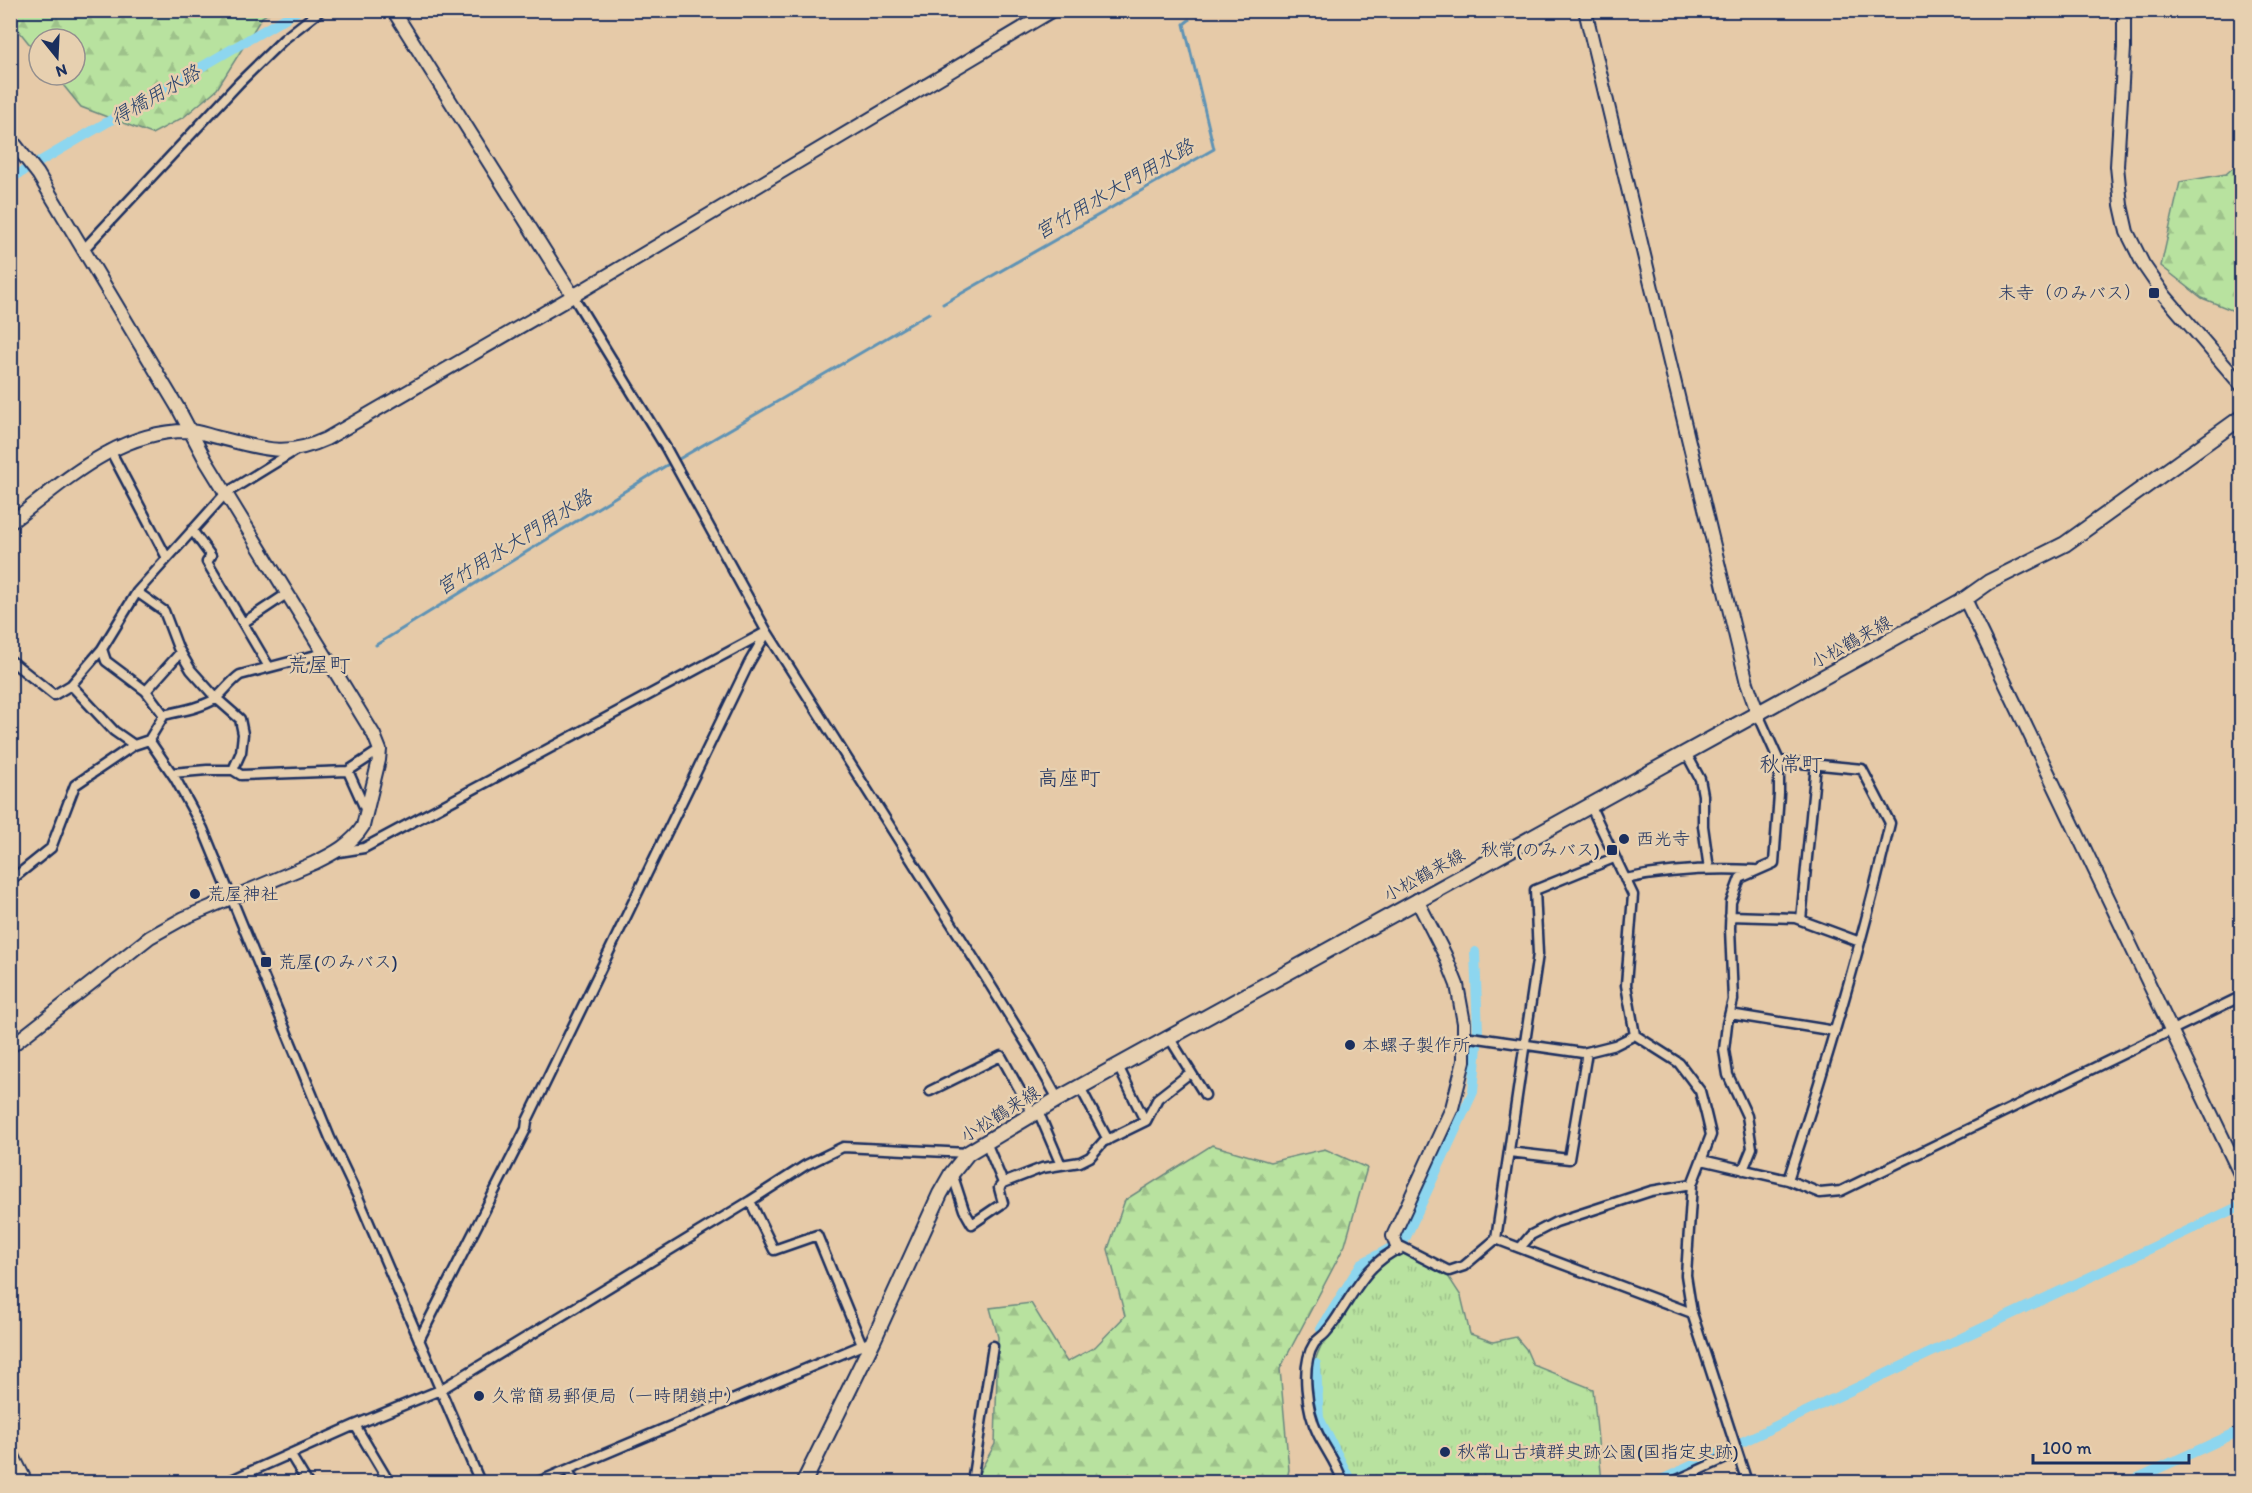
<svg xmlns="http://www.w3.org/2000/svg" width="2252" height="1493" font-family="Itim,'Klee One',sans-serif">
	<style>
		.grass { fill: url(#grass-tufts); stroke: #6a887e; stroke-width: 1.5 }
		.forest { fill: url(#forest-firs); stroke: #6a887e; stroke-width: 1.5 }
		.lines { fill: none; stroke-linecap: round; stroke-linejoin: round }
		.stream { stroke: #5f93b5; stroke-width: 3 }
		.canal { stroke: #8dd6ef; stroke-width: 10 }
		.street-casing { stroke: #1b2f5e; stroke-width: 13 }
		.secondary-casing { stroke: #1b2f5e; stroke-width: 16 }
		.primary-casing { stroke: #1b2f5e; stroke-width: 18 }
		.street { stroke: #e7d0b0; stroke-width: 8 }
		.secondary { stroke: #e7d0b0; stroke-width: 12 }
		.primary { stroke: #e7d0b0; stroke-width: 14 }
		.poi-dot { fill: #1b2f5e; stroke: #e7d0b0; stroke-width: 2 }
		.labels { text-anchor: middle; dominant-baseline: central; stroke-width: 5; stroke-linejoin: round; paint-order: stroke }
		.poi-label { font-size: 18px; fill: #1b2f5e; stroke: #e7d0b0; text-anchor: start }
		.street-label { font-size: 18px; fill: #1b2f5e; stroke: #e7d0b0 }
		.water-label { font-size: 20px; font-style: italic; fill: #26406c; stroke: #e7d0b0 }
		.quarter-label { font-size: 21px; fill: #1b2f5e; stroke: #e7d0b0 }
	</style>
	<defs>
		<pattern id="grass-tufts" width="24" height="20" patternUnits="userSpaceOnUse" patternTransform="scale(1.5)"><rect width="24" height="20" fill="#b8e29f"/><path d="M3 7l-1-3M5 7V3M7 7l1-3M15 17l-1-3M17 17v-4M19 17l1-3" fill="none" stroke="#9ec28b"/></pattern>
		<pattern id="forest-firs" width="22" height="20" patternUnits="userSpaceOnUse" patternTransform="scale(1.5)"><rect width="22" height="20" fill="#b8e29f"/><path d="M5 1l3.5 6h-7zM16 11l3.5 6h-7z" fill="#9ec28b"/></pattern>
	</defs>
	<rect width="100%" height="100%" fill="#e6caa8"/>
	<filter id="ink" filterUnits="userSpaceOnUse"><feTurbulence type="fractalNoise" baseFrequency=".0167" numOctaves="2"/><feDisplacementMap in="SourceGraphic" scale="12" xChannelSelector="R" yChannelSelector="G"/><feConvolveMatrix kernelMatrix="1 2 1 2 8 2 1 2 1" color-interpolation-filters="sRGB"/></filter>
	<g filter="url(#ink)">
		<path class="grass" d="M 1402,1253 L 1448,1276 L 1461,1296 L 1470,1334 L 1493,1342 L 1516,1337 L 1526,1349 L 1533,1365 L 1593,1389 L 1602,1482 L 1346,1482 C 1341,1469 1338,1456 1333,1443 C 1323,1416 1306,1396 1314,1365 C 1319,1343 1335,1323 1347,1305 C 1363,1280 1373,1263 1402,1253 Z"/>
		<path class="forest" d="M 10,11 L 11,10 L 272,11 L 262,17 L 217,89 L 184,117 L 152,134 L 81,107 L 55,75 L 75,75 L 75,39 L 39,39 L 39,56 L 11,21 Z
			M 2241,161 L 2241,314 L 2202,298 L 2161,266 L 2180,182 L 2226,174 Z
			M 1212,1145 L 1270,1162 L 1325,1149 L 1367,1168 L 1345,1245 L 1280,1369 L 1289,1470 L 1286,1482 L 974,1482 L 995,1444 L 998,1337 L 990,1308 L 1031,1303 L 1067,1362 L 1095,1347 L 1125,1316 L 1108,1249 L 1125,1200 Z"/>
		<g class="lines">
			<path class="stream" d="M 1196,15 L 1205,10
				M 943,304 L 1214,149 L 1184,24 L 1189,20
				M 679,459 L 929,313
				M 376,645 L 667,465"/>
			<path class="canal" d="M 10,179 L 299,10
				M 1475,952 L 1478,1033
				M 1404,1241 L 1473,1092 L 1477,1046
				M 1321,1329 L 1361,1264 L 1391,1248
				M 1316,1364 L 1319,1418 L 1351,1482
				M 1742,1442 L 2242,1205
				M 1657,1482 L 1723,1451
				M 2129,1482 L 2242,1430"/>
			<defs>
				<path id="street" d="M 1028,10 L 1035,21
					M 83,250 L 239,83 L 284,39 L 321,10
					M 573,296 L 666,448 L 767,632 L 981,970 L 1030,1049 L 1058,1099
					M 110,450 L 167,558
					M 296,450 L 226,493 L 137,592 L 102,649 L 106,661 L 146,691 L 164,715 L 149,740 L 175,778 L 203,829 L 330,1138 L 358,1197 L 480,1482
					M 192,530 L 211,556 L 207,562 L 269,667
					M 137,592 L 164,611 L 178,648 L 191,670 L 216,698 L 240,719 L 243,734 L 241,752 L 233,770 L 207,770 L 172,773
					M 243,623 L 288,593
					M 10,660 L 54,695 L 71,685 L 102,649
					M 71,685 L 114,731 L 134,745 L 149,740
					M 146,691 L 180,653
					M 164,715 C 180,711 201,708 215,699 C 223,693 230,682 240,675 L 324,653
					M 1686,753 L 1700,779 L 1703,795 L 1703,826 L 1709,869
					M 1779,761 L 1862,769 L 1890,823 C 1862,944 1827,1062 1788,1180
					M 233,770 L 241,775 L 348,771 L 380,750
					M 348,771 L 366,811
					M 1590,805 L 1633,895 L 1626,985 L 1635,1035 L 1679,1063 L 1700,1091 L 1706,1114 L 1711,1135 L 1692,1184 L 1686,1275 L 1692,1313 L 1747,1482
					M 339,852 L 364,848 L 766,632
					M 1625,879 C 1667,870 1711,868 1754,870
					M 10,881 L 51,848 L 75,785 L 134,745
					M 1730,916 L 1795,918 L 1860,942
					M 1801,920 L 1816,764
					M 1730,1014 L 1835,1031
					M 1464,1036 L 1583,1053 L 1615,1045 L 1635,1035
					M 1169,1037 L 1205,1095
					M 1118,1066 L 1145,1121
					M 1080,1087 L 1108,1140
					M 930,1091 L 1001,1056 L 1033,1114
					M 1038,1111 L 1061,1165
					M 986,1142 L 1003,1183
					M 1509,1152 L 1569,1159 L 1587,1052
					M 1702,1160 L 1788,1180 L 1820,1193 L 1841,1191 L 2242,996
					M 1743,1170 L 1752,1148 L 1747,1116 L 1728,1075 L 1724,1050 L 1727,1024 L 1733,1000 L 1730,928 L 1731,902 L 1740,878 L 1774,863 L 1779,794 L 1779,761 L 1758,714
					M 952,1173 L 964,1210 L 972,1224 L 1003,1203 L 999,1188 L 1003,1183 L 1042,1168 L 1080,1162 L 1090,1157 L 1103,1142 L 1146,1121 L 1158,1098 L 1190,1073
					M 750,1201 L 774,1250 L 817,1235 L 862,1345
					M 1496,1239 L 1692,1313
					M 1520,1248 L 1531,1235 L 1556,1222 L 1651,1191 L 1692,1184
					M 419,1340 L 526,1129 L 527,1121 L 749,663 L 767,632
					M 355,1425 L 389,1482
					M 290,1454 L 307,1482
					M 568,1470 L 574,1482
					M 227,1482 L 355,1425 L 440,1390 L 750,1201 L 806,1165 L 843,1147 L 968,1153
					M 538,1482 L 872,1341
					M 972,1482 L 993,1346
					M 1343,1482 C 1337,1464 1326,1450 1318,1434 C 1307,1412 1300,1365 1314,1344 C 1317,1339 1324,1336 1327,1331 C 1334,1323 1339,1314 1345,1305 C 1361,1280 1374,1259 1402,1247 L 1449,1271 L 1464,1266 L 1496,1239 L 1538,954 L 1535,890 L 1614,858
					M 1673,1482 L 1737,1453"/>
				<path id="secondary" d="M 393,10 L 573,296
					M 1585,10 L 1747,683 L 1758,714
					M 2124,10 L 2124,48 L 2117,166 L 2121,205 L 2127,232 L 2143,264 L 2165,296 L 2242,386
					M 10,138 L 38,174 L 68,224 L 178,408 L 206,461 L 374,735 L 380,750 L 379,760 L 363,826 C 352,844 333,854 314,863 L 184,918 L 150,937 L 10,1047
					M 10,523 C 64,482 117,430 189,431 C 198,431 207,435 216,437 C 259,447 283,459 326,439 L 573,296 L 1053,10
					M 1965,599 L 2242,1178
					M 1398,1249 L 1393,1236 L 1452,1108 L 1464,1061 L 1464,1023 L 1457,985 L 1445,955 L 1417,900
					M 10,1450 L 26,1482"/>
				<path id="primary" d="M 804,1482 L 873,1341 L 940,1194 L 952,1173 L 968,1153 L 1058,1099 L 1965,599 L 1989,582 L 2065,544 L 2242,417"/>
			</defs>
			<use href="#street" class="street-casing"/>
			<use href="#secondary" class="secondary-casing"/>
			<use href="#primary" class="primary-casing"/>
			<use href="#street" class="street"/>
			<use href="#secondary" class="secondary"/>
			<use href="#primary" class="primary"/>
		</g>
	</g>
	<g class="poi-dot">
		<rect x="2148" y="287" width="12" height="12" rx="3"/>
		<circle cx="1624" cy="839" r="6"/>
		<rect x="1606" y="844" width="12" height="12" rx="3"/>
		<circle cx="195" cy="894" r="6"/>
		<rect x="260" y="956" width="12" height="12" rx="3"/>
		<circle cx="1350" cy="1045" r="6"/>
		<circle cx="479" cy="1396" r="6"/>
		<circle cx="1445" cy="1452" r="6"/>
	</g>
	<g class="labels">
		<g class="poi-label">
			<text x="2142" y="293" text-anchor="end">末寺（のみバス）</text>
			<text x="1636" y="839">西光寺</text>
			<text x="1600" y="850" text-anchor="end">秋常(のみバス)</text>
			<text x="207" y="894">荒屋神社</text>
			<text x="278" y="962">荒屋(のみバス)</text>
			<text x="1362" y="1045">本螺子製作所</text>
			<text x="491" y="1396">久常簡易郵便局（一時閉鎖中）</text>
			<text x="1457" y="1452">秋常山古墳群史跡公園(国指定史跡)</text>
		</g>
		<g class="street-label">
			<text transform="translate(1851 642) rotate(-29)">小松鶴来線</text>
			<text transform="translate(1424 875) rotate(-29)">小松鶴来線</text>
			<text transform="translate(1000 1114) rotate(-32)">小松鶴来線</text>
		</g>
		<g class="water-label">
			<text transform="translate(155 95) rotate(-30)">得橋用水路</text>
			<text transform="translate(1114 189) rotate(-30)">宮竹用水大門用水路</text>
			<text transform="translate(514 542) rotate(-32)">宮竹用水大門用水路</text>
		</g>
		<g class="quarter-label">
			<text x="319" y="664">荒屋町</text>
			<text x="1791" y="763">秋常町</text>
			<text x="1069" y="777">高座町</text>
		</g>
	</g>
	<rect width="2252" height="1493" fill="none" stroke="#e7d0b0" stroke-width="36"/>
	<rect x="18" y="18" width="2216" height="1457" fill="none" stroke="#1b2f5e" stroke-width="2" filter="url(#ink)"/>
	<g transform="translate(57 57) rotate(162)"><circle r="28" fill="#e7d0b0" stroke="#95908f" stroke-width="1.5"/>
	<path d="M0-4.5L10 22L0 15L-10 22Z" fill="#1b2f5e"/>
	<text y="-9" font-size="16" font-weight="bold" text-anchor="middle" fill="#1b2f5e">N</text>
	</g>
	<path d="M2033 1454v9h156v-9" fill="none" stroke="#1b2f5e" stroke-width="3"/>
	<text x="2042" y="1454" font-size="18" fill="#1b2f5e" stroke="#e7d0b0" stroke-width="4.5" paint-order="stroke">100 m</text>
</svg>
